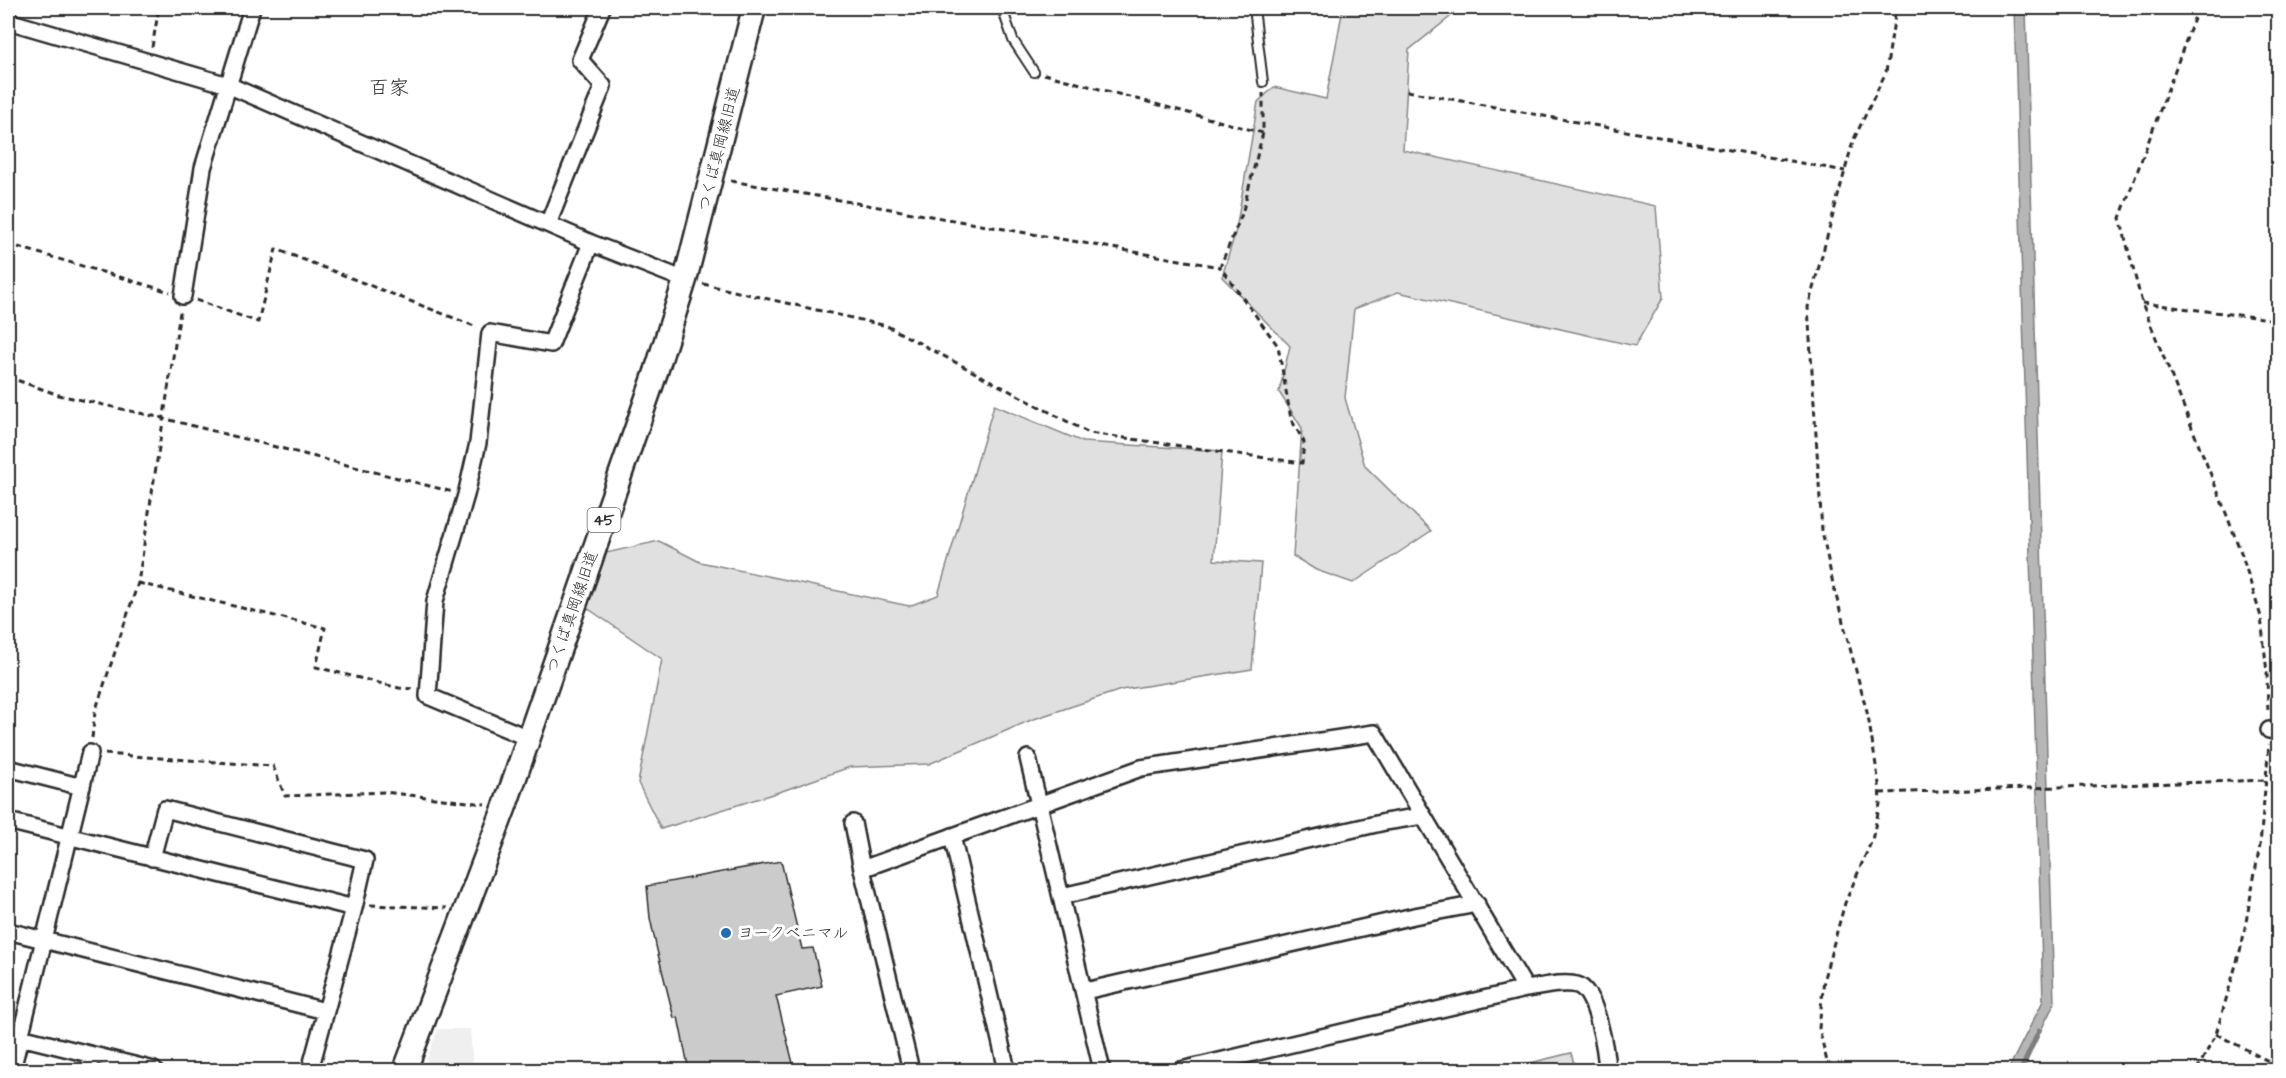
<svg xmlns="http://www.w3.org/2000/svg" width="2286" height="1078" font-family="'Architects Daughter','Klee One',sans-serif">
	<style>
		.built { fill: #efefef }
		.green { fill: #e0e0e0; stroke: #868686; stroke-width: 1.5 }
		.water { fill: #b6b6b6; stroke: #7e7e7e; stroke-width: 1.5 }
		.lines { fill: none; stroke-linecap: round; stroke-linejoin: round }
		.stream { stroke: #7e7e7e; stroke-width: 5 }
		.building { fill: #cbcbcb; stroke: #2b2b2b; stroke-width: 1.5 }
		.lane-casing { stroke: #2b2b2b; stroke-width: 12 }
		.street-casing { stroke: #2b2b2b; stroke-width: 20 }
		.primary-casing { stroke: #2b2b2b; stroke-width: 27 }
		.path { stroke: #2b2b2b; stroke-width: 3; stroke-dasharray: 6 4.5; stroke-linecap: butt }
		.lane { stroke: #fff; stroke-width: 8 }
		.street { stroke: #fff; stroke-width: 15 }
		.primary { stroke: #fff; stroke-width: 22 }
		.poi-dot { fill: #1f6fb2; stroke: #fff; stroke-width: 2 }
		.labels { text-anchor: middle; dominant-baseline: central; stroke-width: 6; stroke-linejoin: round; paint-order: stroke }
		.shield { fill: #fff; stroke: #6b6b6b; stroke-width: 1.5 }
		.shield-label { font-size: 15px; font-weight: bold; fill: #2b2b2b }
		.street-label { font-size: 16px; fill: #2b2b2b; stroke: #fff }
		.poi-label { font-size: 16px; fill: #2b2b2b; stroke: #fff; text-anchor: start }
		.quarter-label { font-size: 20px; fill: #2b2b2b; stroke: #fff }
	</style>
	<rect width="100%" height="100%" fill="#fff"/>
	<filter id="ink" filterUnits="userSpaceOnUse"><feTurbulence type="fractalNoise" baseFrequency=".0167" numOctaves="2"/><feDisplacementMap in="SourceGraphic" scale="12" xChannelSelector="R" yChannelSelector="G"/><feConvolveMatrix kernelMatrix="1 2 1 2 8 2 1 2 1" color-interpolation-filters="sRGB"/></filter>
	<g filter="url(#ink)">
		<path class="built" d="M 438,1029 L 470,1029 L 473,1070 L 423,1070 Z"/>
		<path class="green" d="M 1343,8 L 1454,8 L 1450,17 L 1409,50 L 1403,150 L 1656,206 L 1663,298 L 1635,346 L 1398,292 L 1354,309 L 1345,398 L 1365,466 L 1431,531 L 1353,583 L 1316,570 L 1293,556 L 1302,428 L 1279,392 L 1290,346 L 1222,277 L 1236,230 L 1258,102 L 1274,87 L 1326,99 Z
			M 994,405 L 1083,442 L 1222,451 L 1214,560 L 1261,563 L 1252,669 L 1121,690 L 1031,720 L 929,764 L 850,767 L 782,791 L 661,829 L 638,783 L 662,659 L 568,595 L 575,560 L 659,541 L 700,562 L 909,606 L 938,595 Z
			M 1571,1053 L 1576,1070 L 1501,1070 Z"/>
		<path class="water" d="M 2014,8 L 2026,8 L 2054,1004 L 2021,1070 L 2008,1070 L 2043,1001 Z"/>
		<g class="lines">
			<path class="stream" d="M 2021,1070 L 2039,1031"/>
		</g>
		<path class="building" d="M 781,861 L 802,949 L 813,948 L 822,986 L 776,996 L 795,1071 L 689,1071 L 678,1017 L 674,1018 L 657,950 L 650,918 L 647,886 Z"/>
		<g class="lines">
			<defs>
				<path id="lane" d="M 1002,8 L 1013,40 L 1034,72
					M 1254,8 L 1263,82"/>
				<path id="street" d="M 8,21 L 228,85 L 591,243 L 685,280
					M 548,224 L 603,86 L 580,60 L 602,8
					M 183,296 L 203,168 L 252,8
					M 2269,730 L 2278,731
					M 528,738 L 428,696 L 435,601 L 466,495 L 478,443 L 490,333 L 551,344 L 591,243
					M 1028,758 L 1102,1070
					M 8,768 L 82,787
					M 8,821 L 354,908 L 310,1070
					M 853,823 L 862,869
					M 952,836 L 1007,1070
					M 152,858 L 165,809 L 365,860 L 354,908
					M 1062,896 L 1385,822 L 1423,816
					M 8,931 L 325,1011
					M 1526,989 C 1540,987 1564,981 1577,985 C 1597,990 1606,1053 1607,1070
					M 1085,991 L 1414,916 L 1477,904
					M 8,1034 L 154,1070
					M 12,1070 L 90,753
					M 88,1070 L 92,1055
					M 911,1070 L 862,869 L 1141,768 L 1374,733 L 1526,989 L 1181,1070"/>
				<path id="primary" d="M 405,1070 L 505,806 L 656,372 L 685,280 L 754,8"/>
			</defs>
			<use href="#lane" class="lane-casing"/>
			<use href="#street" class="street-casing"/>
			<use href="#primary" class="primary-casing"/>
			<path class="path" d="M 2198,8 L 2120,218 L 2142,303 L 2219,495 L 2242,555 L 2261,617 L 2267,673 L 2268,714
				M 152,47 L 159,8
				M 1044,74 L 1263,133
				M 1407,91 L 1845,171
				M 731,181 L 1220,267
				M 8,244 L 170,292
				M 703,284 L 887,326 L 1089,433 L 1302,463 L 1304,442 L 1291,419 L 1278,346 L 1220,267 L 1242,214 L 1263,133 L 1263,93
				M 196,300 L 258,322 L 276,249 L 477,327
				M 2142,303 L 2278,320
				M 8,377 L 59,395 L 162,418 L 453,492
				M 138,583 L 325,628 L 316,667 L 399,688 L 415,689
				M 92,738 L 95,712 L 138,583 L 180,312
				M 105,754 L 273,766 L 285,796 L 384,792 L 485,804
				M 1880,793 L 2266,780
				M 370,905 L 447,908
				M 2216,1034 L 2278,1066
				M 1829,1070 L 1819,1028 L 1824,978 L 1845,903 L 1872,840 L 1880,804 L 1879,784 L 1868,716 L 1833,584 L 1822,531 L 1808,307 L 1853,141 L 1886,72 L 1896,8
				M 2197,1070 L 2216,1034 L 2242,944 L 2260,845 L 2269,744"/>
			<use href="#lane" class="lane"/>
			<use href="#street" class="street"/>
			<use href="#primary" class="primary"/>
		</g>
	</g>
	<circle class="poi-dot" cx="726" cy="933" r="6"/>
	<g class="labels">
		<rect class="shield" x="587.5" y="508" width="33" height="24" rx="4.5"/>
		<g class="shield-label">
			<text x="604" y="520">45</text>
		</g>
		<g class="street-label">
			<text transform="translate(719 149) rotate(-76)">つくば真岡線旧道</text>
			<text transform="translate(572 612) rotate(-71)">つくば真岡線旧道</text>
		</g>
		<g class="poi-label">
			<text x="738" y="933">ヨークベニマル</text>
		</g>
		<g class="quarter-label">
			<text x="389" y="88">百家</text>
		</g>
	</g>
	<rect width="2286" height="1078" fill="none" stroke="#fff" stroke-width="30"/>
	<rect x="15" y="15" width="2256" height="1048" fill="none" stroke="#2b2b2b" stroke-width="2" filter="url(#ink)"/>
</svg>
